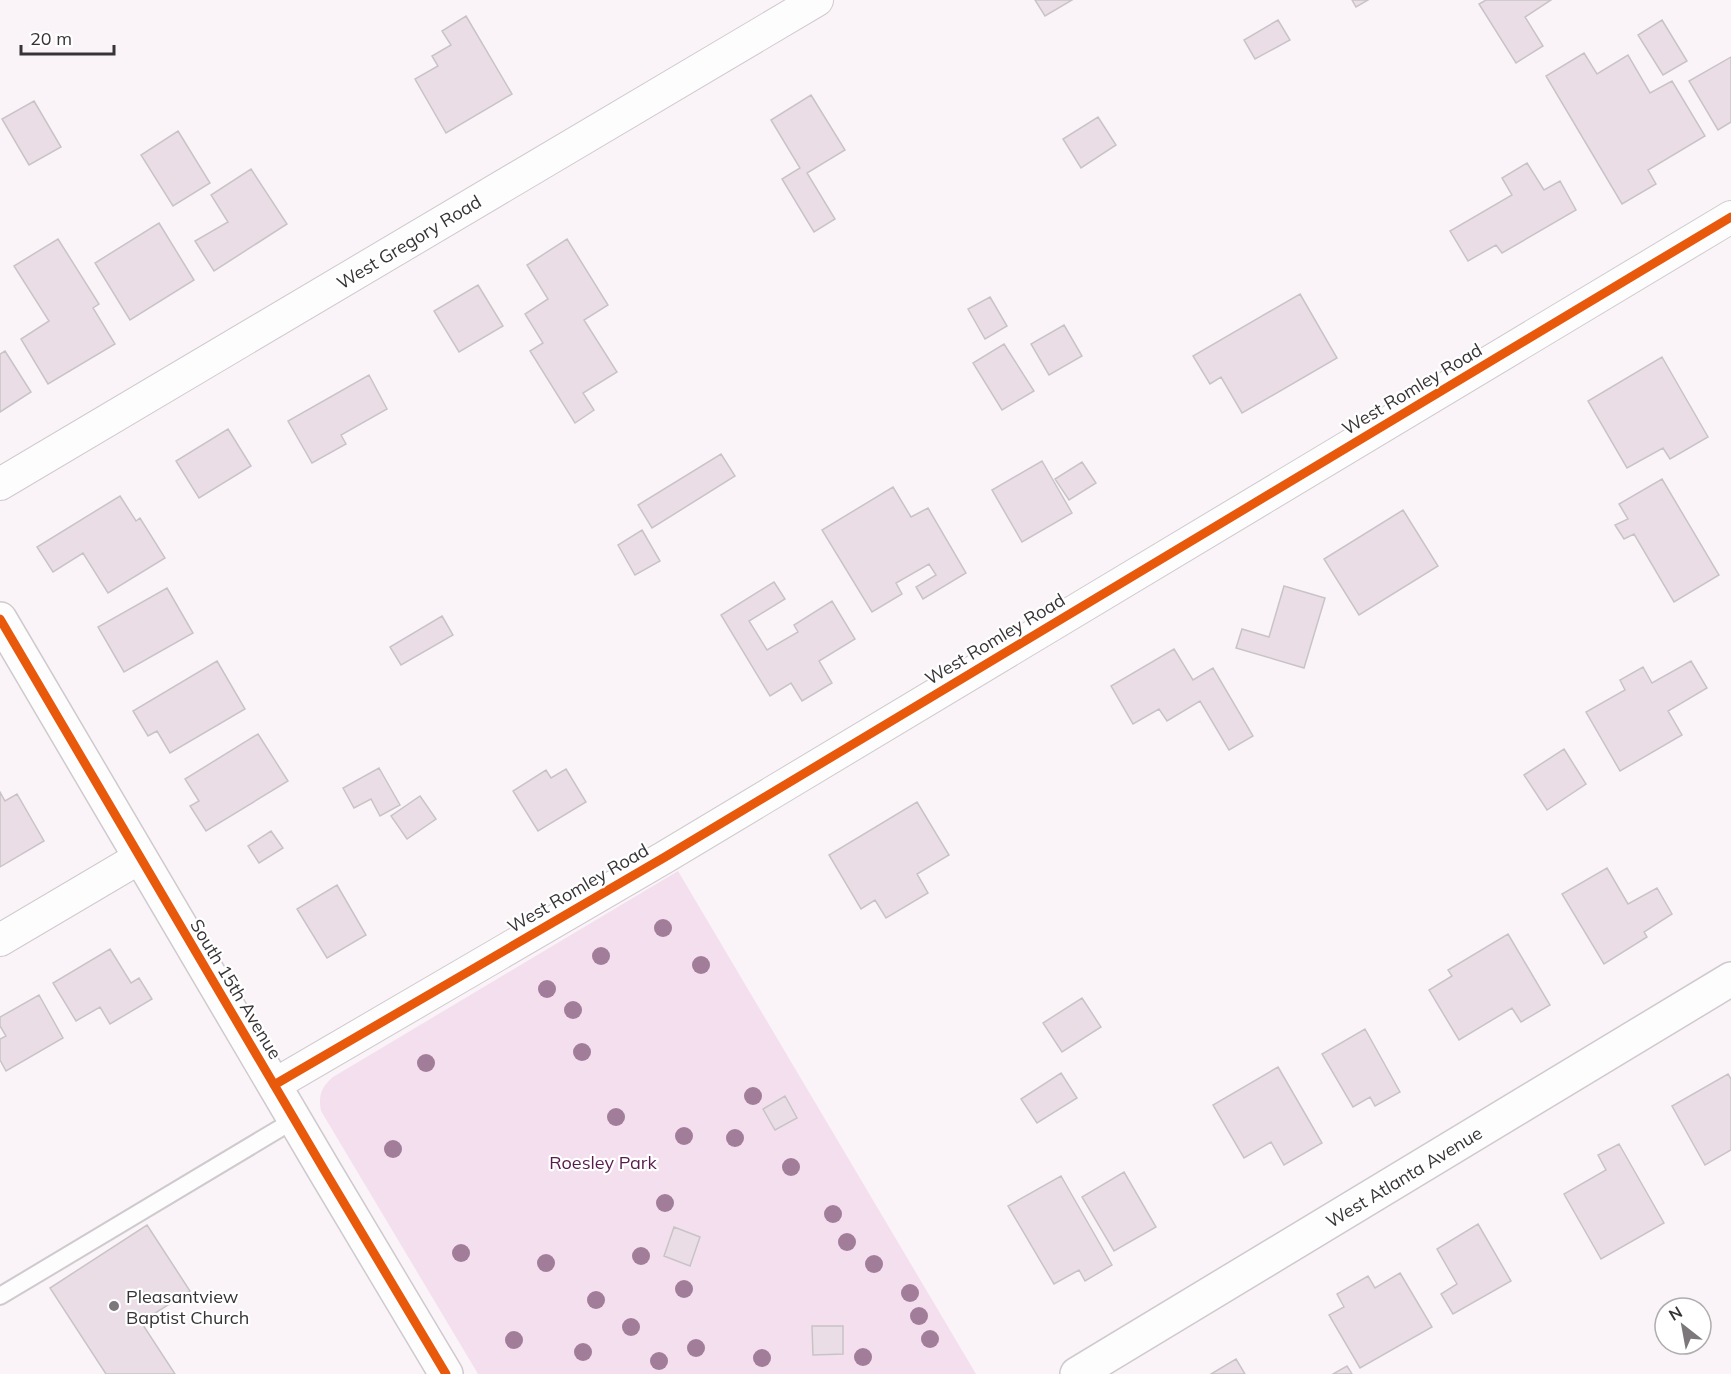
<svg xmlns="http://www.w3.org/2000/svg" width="1731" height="1374" font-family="Mulish,sans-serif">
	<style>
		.green { fill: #f4dfee }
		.building { fill: #eadde6; stroke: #c8c4c6; stroke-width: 1.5 }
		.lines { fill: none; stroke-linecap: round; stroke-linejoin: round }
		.service-casing { stroke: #cfcacd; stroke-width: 20 }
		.minor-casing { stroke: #cfcacd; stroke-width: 34 }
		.tertiary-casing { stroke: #cfcacd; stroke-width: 36 }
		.service { stroke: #fefdfe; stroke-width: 16 }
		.minor { stroke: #fefdfe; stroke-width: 32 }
		.tertiary { stroke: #fefdfe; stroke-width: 33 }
		.cycleway-casing { stroke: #fff; stroke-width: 13 }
		.cycleway { stroke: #e8590c; stroke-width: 9 }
		.tree { fill: #a17d99 }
		.poi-dot { fill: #7b777a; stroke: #fff; stroke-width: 2 }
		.labels { text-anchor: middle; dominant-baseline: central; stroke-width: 4.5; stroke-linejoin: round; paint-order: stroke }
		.street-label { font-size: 18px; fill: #373436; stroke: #fff }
		.park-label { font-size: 18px; fill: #581c4c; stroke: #fff }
		.poi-label { font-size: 18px; fill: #373436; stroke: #fff; text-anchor: start }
	</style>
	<rect width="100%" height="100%" fill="#faf4f8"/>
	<path class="green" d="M 678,871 L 976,1374 L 478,1374 L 321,1111 C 318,1096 321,1087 333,1077 Z"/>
	<path class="building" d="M 1035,0 L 1072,0 L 1045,16 Z
		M 1352,0 L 1368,0 L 1356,7 Z
		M 1486,0 L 1551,0 L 1525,17 L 1543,46 L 1516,63 L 1479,4 Z
		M 466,16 L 512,94 L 446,133 L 415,79 L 438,66 L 432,56 L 451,45 L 442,31 Z
		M 1278,20 L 1290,40 L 1255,59 L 1244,40 Z
		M 1662,20 L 1687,61 L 1663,75 L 1638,35 Z
		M 1584,53 L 1597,74 L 1628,55 L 1650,93 L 1672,81 L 1705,136 L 1648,170 L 1656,184 L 1622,204 L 1546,76 Z
		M 1731,57 L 1731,122 L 1718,130 L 1689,81 Z
		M 811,95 L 845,150 L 807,173 L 835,219 L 814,232 L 782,179 L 800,168 L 771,120 Z
		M 34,101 L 61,147 L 29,165 L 2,119 Z
		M 1098,117 L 1116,145 L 1081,168 L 1063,139 Z
		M 178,131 L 210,183 L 173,206 L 141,155 Z
		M 1527,163 L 1544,190 L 1560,181 L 1576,210 L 1502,253 L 1496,245 L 1468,261 L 1450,231 L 1512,195 L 1502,178 Z
		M 251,169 L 287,224 L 214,271 L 195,241 L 228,222 L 211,195 Z
		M 159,223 L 194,280 L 130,320 L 95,263 Z
		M 58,239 L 99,304 L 93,308 L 115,344 L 48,384 L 21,339 L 49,321 L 14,266 Z
		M 567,239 L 608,305 L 584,320 L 617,372 L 583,393 L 594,410 L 575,423 L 530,351 L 543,343 L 525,314 L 548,299 L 527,265 Z
		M 478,285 L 503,326 L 459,352 L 434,311 Z
		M 1300,294 L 1337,358 L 1242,413 L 1221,377 L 1210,384 L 1193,356 Z
		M 990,297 L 1007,326 L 985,339 L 968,309 Z
		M 1064,325 L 1082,356 L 1049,375 L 1031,344 Z
		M 1004,344 L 1034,391 L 1002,410 L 973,363 Z
		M 5,351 L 31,392 L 0,412 L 0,354 Z
		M 1662,357 L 1708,437 L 1670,459 L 1663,448 L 1627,468 L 1588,401 Z
		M 369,375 L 387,409 L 341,435 L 346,444 L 312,463 L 288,421 Z
		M 228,429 L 251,466 L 199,498 L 176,461 Z
		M 721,454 L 735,476 L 652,528 L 638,505 Z
		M 1042,461 L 1072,513 L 1022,542 L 992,490 Z
		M 1082,462 L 1096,483 L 1069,500 L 1055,479 Z
		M 1662,479 L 1719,575 L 1674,602 L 1634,534 L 1624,539 L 1615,525 L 1628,519 L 1619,504 Z
		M 893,487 L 911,517 L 928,508 L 966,573 L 923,599 L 916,587 L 936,575 L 929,564 L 896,583 L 902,594 L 872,612 L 822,530 Z
		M 120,496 L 136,521 L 140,518 L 165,558 L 108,593 L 83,553 L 53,572 L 37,547 Z
		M 1403,510 L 1438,566 L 1359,615 L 1324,559 Z
		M 642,530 L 660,561 L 635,575 L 618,545 Z
		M 774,582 L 785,599 L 749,621 L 767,650 L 798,632 L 794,625 L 832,601 L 855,639 L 819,661 L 832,683 L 802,701 L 791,683 L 770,696 L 721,615 Z
		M 1284,586 L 1325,598 L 1304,668 L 1236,648 L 1242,629 L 1269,637 Z
		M 167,588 L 193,633 L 124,672 L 98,627 Z
		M 442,616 L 453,635 L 401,665 L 390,647 Z
		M 1174,649 L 1193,680 L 1213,668 L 1253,736 L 1229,750 L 1200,701 L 1167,721 L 1159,709 L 1133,724 L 1111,686 Z
		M 217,661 L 245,709 L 170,753 L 157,731 L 148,736 L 133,711 Z
		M 1691,661 L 1707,688 L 1668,711 L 1682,735 L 1620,771 L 1586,712 L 1625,690 L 1620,680 L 1643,667 L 1652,683 Z
		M 258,734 L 288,781 L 206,831 L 190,806 L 199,801 L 185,779 Z
		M 1564,749 L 1586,784 L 1547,810 L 1524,775 Z
		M 379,768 L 400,805 L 380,816 L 371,799 L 354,808 L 343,788 Z
		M 566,769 L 586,802 L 538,831 L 513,791 L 546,770 L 551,778 Z
		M 0,792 L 5,801 L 17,794 L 44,841 L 0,867 Z
		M 420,796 L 436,819 L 407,839 L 391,816 Z
		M 917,802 L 949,855 L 917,874 L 928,893 L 886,918 L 875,900 L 861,909 L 829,855 Z
		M 271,831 L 283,848 L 259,863 L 248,846 Z
		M 1607,868 L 1628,904 L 1657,888 L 1672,914 L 1644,932 L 1647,937 L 1604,964 L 1562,894 Z
		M 337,885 L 366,935 L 327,958 L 297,909 Z
		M 1508,934 L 1550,1005 L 1521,1022 L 1512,1008 L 1459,1040 L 1429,990 L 1452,976 L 1448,970 Z
		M 110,949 L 131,983 L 139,978 L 152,999 L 110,1024 L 100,1007 L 76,1021 L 53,983 Z
		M 39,995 L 63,1038 L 6,1071 L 0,1060 L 0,1039 L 6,1036 L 0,1026 L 0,1017 Z
		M 1082,998 L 1101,1027 L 1062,1052 L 1043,1023 Z
		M 1365,1029 L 1400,1092 L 1375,1106 L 1370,1097 L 1353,1107 L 1322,1054 Z
		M 1278,1067 L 1322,1143 L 1284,1165 L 1271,1142 L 1244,1158 L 1213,1105 Z
		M 1061,1073 L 1077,1098 L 1037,1123 L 1021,1099 Z
		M 1728,1074 L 1731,1079 L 1731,1150 L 1705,1165 L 1672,1106 Z
		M 785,1096 L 797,1118 L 775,1130 L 763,1109 Z
		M 1619,1144 L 1664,1223 L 1601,1259 L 1564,1194 L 1606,1170 L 1598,1155 Z
		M 1124,1172 L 1156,1227 L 1114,1251 L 1082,1197 Z
		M 1061,1176 L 1112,1265 L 1085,1281 L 1079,1270 L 1054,1284 L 1008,1206 Z
		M 1478,1224 L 1511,1281 L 1453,1314 L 1441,1294 L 1457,1284 L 1437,1249 Z
		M 147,1225 L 190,1291 L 141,1322 L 175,1374 L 106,1374 L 50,1288 Z
		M 674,1227 L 700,1237 L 690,1266 L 664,1256 Z
		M 1400,1273 L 1432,1327 L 1360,1368 L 1329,1315 L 1344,1307 L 1337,1294 L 1368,1276 L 1375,1288 Z
		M 812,1326 L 843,1326 L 843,1354 L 813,1355 Z
		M 1236,1359 L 1245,1374 L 1211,1374 Z
		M 1347,1366 L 1352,1374 L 1333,1374 Z"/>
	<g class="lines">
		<defs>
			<path id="service" d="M 0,1296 L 294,1120"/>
			<path id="minor" d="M 0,484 L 817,0
				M 0,940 L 139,858
				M 274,1085 L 665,857 L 1731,217"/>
			<path id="tertiary" d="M 0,619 L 323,1168 L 446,1374
				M 1077,1374 L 1731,979"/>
		</defs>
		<use href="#service" class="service-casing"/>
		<use href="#minor" class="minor-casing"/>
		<use href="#tertiary" class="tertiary-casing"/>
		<use href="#service" class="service"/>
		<use href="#minor" class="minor"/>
		<use href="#tertiary" class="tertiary"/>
		<defs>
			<path id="cycleway" d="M 0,619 L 323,1168 L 446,1374
				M 274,1085 L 665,857 L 1731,217"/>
		</defs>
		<use href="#cycleway" class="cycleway-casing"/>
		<use href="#cycleway" class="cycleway"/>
	</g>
	<g class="tree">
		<circle cx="663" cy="928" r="9"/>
		<circle cx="601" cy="956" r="9"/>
		<circle cx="701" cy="965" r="9"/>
		<circle cx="547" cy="989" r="9"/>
		<circle cx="573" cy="1010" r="9"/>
		<circle cx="582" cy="1052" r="9"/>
		<circle cx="426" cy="1063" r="9"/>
		<circle cx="753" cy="1096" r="9"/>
		<circle cx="616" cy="1117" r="9"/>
		<circle cx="684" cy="1136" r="9"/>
		<circle cx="735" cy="1138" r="9"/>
		<circle cx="393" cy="1149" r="9"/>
		<circle cx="791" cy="1167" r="9"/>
		<circle cx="665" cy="1203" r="9"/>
		<circle cx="833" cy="1214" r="9"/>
		<circle cx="847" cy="1242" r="9"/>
		<circle cx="461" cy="1253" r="9"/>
		<circle cx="641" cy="1256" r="9"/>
		<circle cx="546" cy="1263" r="9"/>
		<circle cx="874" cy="1264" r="9"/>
		<circle cx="684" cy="1289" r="9"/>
		<circle cx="910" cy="1293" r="9"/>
		<circle cx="596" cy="1300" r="9"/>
		<circle cx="919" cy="1316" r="9"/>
		<circle cx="631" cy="1327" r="9"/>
		<circle cx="930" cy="1339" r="9"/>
		<circle cx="514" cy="1340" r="9"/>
		<circle cx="696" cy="1348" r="9"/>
		<circle cx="583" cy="1352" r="9"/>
		<circle cx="863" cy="1357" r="9"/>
		<circle cx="762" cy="1358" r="9"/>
		<circle cx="659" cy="1361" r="9"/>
	</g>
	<circle class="poi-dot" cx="114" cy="1306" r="6"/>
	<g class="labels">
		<g class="street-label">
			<text transform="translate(409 242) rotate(-31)">West Gregory Road</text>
			<text transform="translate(1412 389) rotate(-31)">West Romley Road</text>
			<text transform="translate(995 639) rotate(-31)">West Romley Road</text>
			<text transform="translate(578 888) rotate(-30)">West Romley Road</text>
			<text transform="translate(236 989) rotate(59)">South 15th Avenue</text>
			<text transform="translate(1404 1177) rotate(-31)">West Atlanta Avenue</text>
		</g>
		<g class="park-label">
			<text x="603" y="1162">Roesley Park</text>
		</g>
		<g class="poi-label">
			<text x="126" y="1296">Pleasantview<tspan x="126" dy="21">Baptist Church</tspan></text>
		</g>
	</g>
	<g transform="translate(1683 1326) rotate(329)"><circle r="28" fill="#ffffff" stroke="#afaeaf" stroke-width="1.5"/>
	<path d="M0-4.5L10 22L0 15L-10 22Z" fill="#7b777a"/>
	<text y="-9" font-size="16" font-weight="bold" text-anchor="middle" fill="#373436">N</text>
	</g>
	<path d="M21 45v9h93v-9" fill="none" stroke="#373436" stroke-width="3"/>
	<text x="30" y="45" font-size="18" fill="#373436" stroke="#ffffff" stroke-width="4.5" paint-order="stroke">20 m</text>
</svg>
